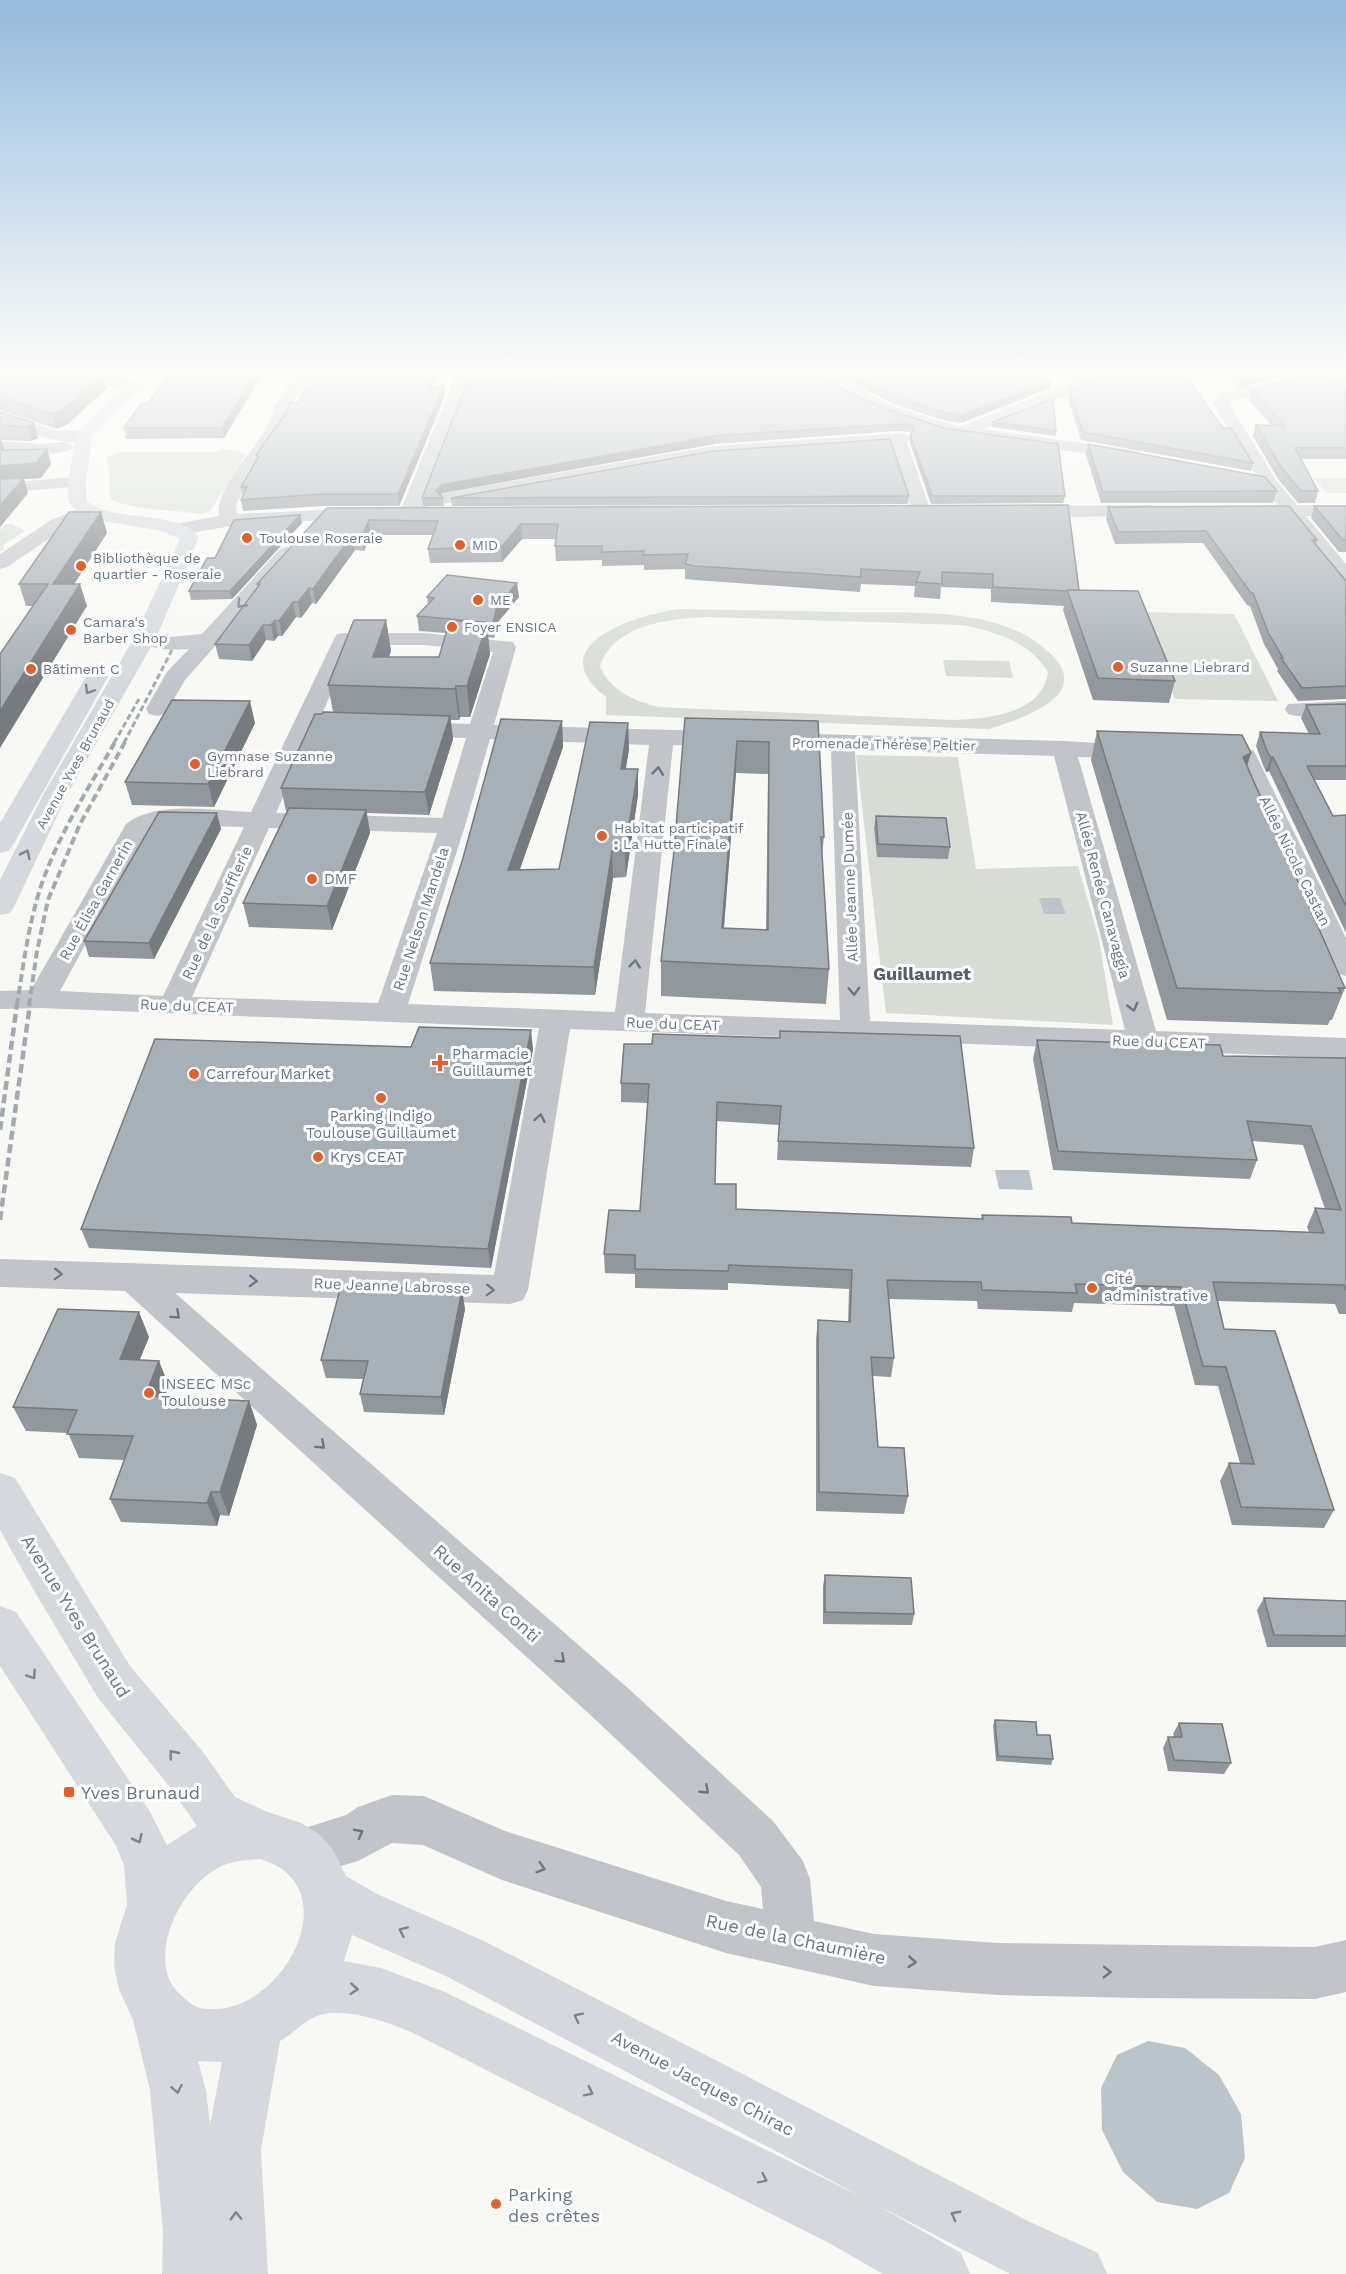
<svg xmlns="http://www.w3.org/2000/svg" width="1346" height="2274" font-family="'Work Sans',sans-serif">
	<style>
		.green { fill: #d7ddd5; fill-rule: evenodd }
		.water { fill: #bac4ca }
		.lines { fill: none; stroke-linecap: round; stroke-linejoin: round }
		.minor { fill: #c1c5ca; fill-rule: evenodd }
		.major { fill: #d5d9dd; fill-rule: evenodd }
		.rail-far2 { stroke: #a2a9af; stroke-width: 3; stroke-dasharray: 6 3; stroke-linecap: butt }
		.rail-far1 { stroke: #a2a9af; stroke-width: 4; stroke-dasharray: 8 4; stroke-linecap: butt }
		.rail { stroke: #a2a9af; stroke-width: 4.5; stroke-dasharray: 9 4.5; stroke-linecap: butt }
		.wall { fill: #90979d; fill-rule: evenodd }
		.shaded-wall { fill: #767b80 }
		.building { fill: #a8b0b7; stroke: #767b80; stroke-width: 1.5; fill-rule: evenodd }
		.oneway { stroke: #677787 }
		.oneway2 { stroke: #788694 }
		.poi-dot { fill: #e4602a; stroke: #fff; stroke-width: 2 }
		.labels { text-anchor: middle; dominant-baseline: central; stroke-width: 6; stroke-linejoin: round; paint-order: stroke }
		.far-poi-label { font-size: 14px; fill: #677787; stroke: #fff; text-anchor: start }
		.far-street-label { font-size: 14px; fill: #677787; stroke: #fff }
		.street-label { font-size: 15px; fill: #677787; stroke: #fff }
		.poi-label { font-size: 15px; fill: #677787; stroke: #fff; text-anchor: start }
		.quarter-label { font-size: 18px; font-weight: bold; fill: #55606c; stroke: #fff }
		.near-street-label { font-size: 18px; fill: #677787; stroke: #fff }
		.near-poi-label { font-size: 18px; fill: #677787; stroke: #fff; text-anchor: start }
	</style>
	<rect width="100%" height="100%" fill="#f8f8f5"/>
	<path class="green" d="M 220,449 L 239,451 L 245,455 L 210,511 L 201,514 C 176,510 131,510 110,499 C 109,486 112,468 106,458 L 120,452 L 217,452 Z
		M 1314,478 L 1346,478 L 1346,493 L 1327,493 Z
		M 6,524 L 12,524 L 25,531 L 3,545 L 4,549 L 0,552 L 0,530 Z
		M 679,609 C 732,610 785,611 839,612 C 900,614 987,605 1039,644 C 1103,691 1030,716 989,729 L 606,715 L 606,697 C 539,645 636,615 679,609 ZM 707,617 L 962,625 C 996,632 1029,641 1048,672 C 1043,714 987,719 952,720 L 658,707 C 633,700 610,691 600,666 C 615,624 668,619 707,617 Z
		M 1141,612 L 1234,614 L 1278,701 L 1175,699 Z
		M 943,660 L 1009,661 L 1013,678 L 946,676 Z
		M 856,755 L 958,757 L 976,869 L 1078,866 L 1099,939 L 1113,1025 L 886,1013 Z"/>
	<path class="water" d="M 1039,898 L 1060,898 L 1066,914 L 1044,914 Z
		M 995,1170 L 1029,1170 L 1033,1190 L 999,1189 Z
		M 1148,2041 L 1185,2048 L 1219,2075 L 1241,2114 L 1245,2158 L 1229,2193 L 1197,2209 L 1157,2202 L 1123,2172 L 1102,2130 L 1101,2088 L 1117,2055 Z"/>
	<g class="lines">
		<path class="minor" d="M 27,368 L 62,368 L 136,381 L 144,386 L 136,391 L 34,373 Z
			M 301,368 L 316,368 L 291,405 C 288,425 271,443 261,458 C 251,473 244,490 236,505 L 237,514 L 367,508 L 374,510 L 376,514 L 374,518 L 244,524 L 177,535 L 170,533 L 168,529 L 170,525 L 219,516 C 215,479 270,441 275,405 Z
			M 455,368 L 470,368 L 469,377 L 816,368 L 895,407 L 946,423 L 961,426 L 1108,368 L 1129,368 L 1127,371 L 983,429 L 1132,450 L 1138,451 L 1141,455 L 1138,459 L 1132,460 L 944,433 L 883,413 L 801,373 L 784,377 L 467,386 L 424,496 L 714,446 L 904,433 L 912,438 L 907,442 L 931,512 L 928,516 L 916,516 L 913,512 L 891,444 L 714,456 L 420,508 L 415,518 L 401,518 L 399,514 L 450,390 Z
			M 1326,368 L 1346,370 L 1329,378 L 1232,401 L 1230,405 L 1276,480 L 1297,505 L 1346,505 L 1346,515 L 1306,516 L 1346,564 L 1346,583 L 1339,581 L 1287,516 L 1243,515 L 1240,511 L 1243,507 L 1278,505 L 1260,482 L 1214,405 L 1214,400 L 1221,394 Z
			M 0,411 L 56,431 L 84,430 L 92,435 C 77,454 19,429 0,422 Z
			M 0,441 L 39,444 L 65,442 L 73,447 C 63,459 16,452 0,451 Z
			M 77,477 L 83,478 L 86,482 L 83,486 L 0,493 L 0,483 Z
			M 1152,505 L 1158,507 L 1161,511 L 1158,515 L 1024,518 L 1018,516 L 1015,512 L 1018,508 L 1024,506 Z
			M 87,506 L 93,508 L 96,512 L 93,516 L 65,528 L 7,567 L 0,569 L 0,554 L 51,520 Z
			M 287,547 L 294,549 L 297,553 L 294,557 L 185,680 L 165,714 L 157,716 L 149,714 L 146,709 L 167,672 L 189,649 C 173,650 146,651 135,636 L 138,631 L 146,630 L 170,637 L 202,634 L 280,549 Z
			M 345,633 L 424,633 L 513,642 L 516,647 L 494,725 L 1064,741 L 1147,746 L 1151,751 L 1147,756 L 1139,758 L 1078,757 L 1156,1031 L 1346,1038 L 1346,1058 L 570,1029 L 528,1290 L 523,1300 L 510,1304 L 175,1293 L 630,1690 L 773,1821 L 803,1861 L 810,1879 L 814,1921 L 874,1934 L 998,1943 L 1315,1947 L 1346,1940 L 1346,1992 L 1315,1999 L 1141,1998 L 998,1995 L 874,1986 L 726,1953 L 502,1880 L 423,1845 L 392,1843 L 358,1861 L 304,1877 L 286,1870 L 279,1852 L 286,1834 L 346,1815 L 358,1807 L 392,1795 L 424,1796 L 505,1831 L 726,1901 L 763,1909 L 761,1887 L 739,1855 L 598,1722 L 125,1291 L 0,1287 L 0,1259 L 494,1275 L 539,1028 L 41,1008 L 0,1009 L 0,991 L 31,990 L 126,824 C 157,800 213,811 251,812 L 334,639 L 337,634 ZM 353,645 L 424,645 L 493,652 L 470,724 L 408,722 L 400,724 L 396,729 L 400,734 L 408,736 L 466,738 L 442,818 L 276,813 L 313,731 L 356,733 L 364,731 L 368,726 L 364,721 L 320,718 ZM 490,739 L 649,745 L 615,1012 L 408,1004 L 465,826 ZM 673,745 L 831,750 L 840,1020 L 645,1013 ZM 855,750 L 1054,756 L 1125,1030 L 870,1021 ZM 163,825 L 244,827 L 163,996 L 60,991 L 146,833 L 155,826 ZM 269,828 L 437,833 L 378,1003 L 192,997 Z
			M 1346,701 L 1346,715 L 1296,716 L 1288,714 L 1285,709 L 1288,704 Z
			M 1208,747 L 1253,750 L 1256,755 L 1346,938 L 1346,976 L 1336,973 L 1331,967 L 1235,762 L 1200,759 L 1196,754 L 1200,749 Z"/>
		<path class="major" d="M 150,368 L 167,368 L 128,399 L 92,436 L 86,482 L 86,500 C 107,523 180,509 199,537 L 157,636 L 67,795 L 14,907 L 10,913 L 0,915 L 0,880 L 43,795 L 135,636 L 180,539 L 162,531 L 87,518 L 78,513 L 68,501 L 68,482 L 76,435 L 116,393 Z
			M 97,670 L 105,672 L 108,677 L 13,845 L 9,851 L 0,853 L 0,823 L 86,677 L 89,672 Z
			M 0,1473 L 15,1478 L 130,1666 L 203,1752 L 235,1797 L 265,1811 L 301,1823 L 320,1835 L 333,1850 L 346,1876 L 377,1894 L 484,1941 L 1028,2221 L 1098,2253 L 1107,2274 L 1010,2274 L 877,2205 L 961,2253 L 970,2274 L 883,2274 L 829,2243 L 411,2032 C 386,2022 337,2003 311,2019 C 300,2025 291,2035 280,2041 L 261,2150 L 268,2274 L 162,2274 L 163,2232 L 150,2090 L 133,2020 L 119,1989 L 114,1966 L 115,1943 L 127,1905 L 124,1865 L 115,1844 L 0,1666 L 0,1606 L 16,1612 L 149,1810 L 167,1845 L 197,1826 L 169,1786 L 98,1698 L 32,1587 L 0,1530 ZM 260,1859 C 348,1884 288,2007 215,2009 C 206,2009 197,2009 190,2003 C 182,1996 173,1989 169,1979 C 154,1939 186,1881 224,1865 C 235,1861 248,1860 260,1859 ZM 352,1935 L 448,1977 L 864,2198 L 445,1992 L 381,1968 L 344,1961 ZM 198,2061 L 222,2062 L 210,2125 L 206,2090 Z"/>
		<path class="rail-far2" d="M 114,743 L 139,699
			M 124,743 L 172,650"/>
		<path class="rail-far1" d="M 17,1006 C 23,966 28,928 40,889 C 57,837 88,789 115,742
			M 29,1006 L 37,951 L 48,900 L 80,824 L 125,742"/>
		<path class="rail" d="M 0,1130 L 17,1004
			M 0,1220 L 30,1004"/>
	</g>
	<path class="wall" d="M 0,368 L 104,375 L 107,388 L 69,423 L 57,429 L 0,410 Z
		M 77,368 L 128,368 L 120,376 Z
		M 175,368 L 266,368 L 224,438 L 126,439 L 124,428 L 147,404 L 175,370 Z
		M 485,368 L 714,368 L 486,374 Z
		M 821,368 L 1009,368 L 1051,381 L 1050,388 L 961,423 L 946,421 L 896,405 Z
		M 1033,368 L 1101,368 L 1072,380 Z
		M 1220,368 L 1300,368 L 1239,389 Z
		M 801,369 L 1065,496 L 1063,503 L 931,504 L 910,443 L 910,435 L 912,434 L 910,432 L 897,431 L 714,444 L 442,493 L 440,495 L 443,498 L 444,506 L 423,506 L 422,498 L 784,372 Z
		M 1346,378 L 1346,459 L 1301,459 L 1318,491 L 1315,503 L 1298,503 L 1278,479 L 1253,436 L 1256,425 L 1272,426 L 1249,400 L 1251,389 Z
		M 432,388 L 445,396 L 399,506 L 323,506 L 243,511 L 241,500 L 243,496 L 241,487 L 257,459 L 256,455 L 298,403 Z
		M 1070,390 L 1223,428 L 1253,463 L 1251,471 L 1081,440 L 1068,398 Z
		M 0,412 L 34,423 L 38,438 L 31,441 L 1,440 L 4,450 L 47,449 L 51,464 L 41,478 L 24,479 L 28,493 L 0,527 Z
		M 993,422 L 1056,431 L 1056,436 L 992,427 Z
		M 1088,444 L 1277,491 L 1273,503 L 1101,503 L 1086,455 Z
		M 909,496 L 908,504 L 452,506 L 451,498 Z
		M 1068,505 L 1079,590 L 1175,681 L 1169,703 L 1093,700 L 1063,610 L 1064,606 L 991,602 L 991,589 L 941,587 L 940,599 L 914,597 L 915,586 L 861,584 L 860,592 L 695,580 L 685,579 L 685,569 L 644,570 L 644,565 L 602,566 L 602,560 L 556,561 L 555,546 L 556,539 L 522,539 L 502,562 L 430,563 L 428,549 L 433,535 L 371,535 L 364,551 L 355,550 L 316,604 L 312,603 L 301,618 L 296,617 L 282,636 L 278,636 L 274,641 L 266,640 L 252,661 L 219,659 L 215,644 L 258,587 L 257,584 L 327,508 Z
		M 1314,506 L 1346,506 L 1346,552 L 1339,552 L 1311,518 Z
		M 1108,507 L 1317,540 L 1316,545 L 1346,581 L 1346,699 L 1298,701 L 1277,671 L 1278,669 L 1264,644 L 1250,606 L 1247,605 L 1203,543 L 1115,544 L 1106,519 Z
		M 300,515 L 302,523 L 232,599 L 191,600 L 189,591 L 215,558 Z
		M 107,533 L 74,584 L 87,606 L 26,606 L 19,584 Z
		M 427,597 L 519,597 L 497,623 L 494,638 L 488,637 L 490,654 L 470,717 L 460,717 L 459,720 L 451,720 L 453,739 L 429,815 L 367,813 L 370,833 L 332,930 L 249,927 L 243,903 L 287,811 L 286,811 L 281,788 L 322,714 L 333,712 L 328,685 L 386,620 L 391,651 L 389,657 L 439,657 L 446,633 L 419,631 L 417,616 L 428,604 Z
		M 1346,704 L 1346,780 L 1314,780 L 1333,816 L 1346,815 L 1346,933 L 1269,771 L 1266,772 L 1263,765 L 1256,746 L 1260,732 L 1309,734 L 1301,718 L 1306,705 Z
		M 685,718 L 818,721 L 824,837 L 822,855 L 829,969 L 826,1004 L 661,996 L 661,961 L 674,851 ZM 736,773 L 768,774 L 766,930 L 724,928 Z
		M 562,721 L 563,747 L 520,869 L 559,869 L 628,723 L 629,749 L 626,769 L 638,769 L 638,795 L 626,877 L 613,878 L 595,995 L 434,991 L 430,963 Z
		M 255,723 L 214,807 L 132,805 L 125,782 Z
		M 1097,731 L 1251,753 L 1247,766 L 1345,988 L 1332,1020 L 1330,1020 L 1328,1025 L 1167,1020 L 1091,760 Z
		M 876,816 L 950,847 L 948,859 L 877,857 L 874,828 Z
		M 221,829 L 154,959 L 89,957 L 84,941 Z
		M 1037,1040 L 1223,1056 L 1346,1058 L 1346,1314 L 1339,1314 L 1335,1304 L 1218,1301 L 1224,1329 L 1334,1510 L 1324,1528 L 1232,1525 L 1220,1481 L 1229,1463 L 1240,1463 L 1218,1386 L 1195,1385 L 1174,1306 L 1074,1303 L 1072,1312 L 978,1309 L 977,1301 L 889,1299 L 894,1358 L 891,1377 L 873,1376 L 878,1447 L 908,1496 L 904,1514 L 816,1511 L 816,1339 L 818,1320 L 848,1322 L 849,1289 L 728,1283 L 728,1290 L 635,1288 L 635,1274 L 605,1273 L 604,1254 L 640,1211 L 648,1103 L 621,1102 L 621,1083 L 624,1044 L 974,1148 L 971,1167 L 777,1160 L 779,1125 L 716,1121 L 715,1184 L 736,1209 L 982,1219 L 982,1215 L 1072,1223 L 1309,1232 L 1307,1227 L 1315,1208 L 1325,1209 L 1303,1145 L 1252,1141 L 1257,1160 L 1250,1179 L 1053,1170 L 1033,1059 Z
		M 411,1047 L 533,1049 L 491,1268 L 89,1248 L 81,1229 Z
		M 465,1309 L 444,1415 L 364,1412 L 360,1394 L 363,1379 L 326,1378 L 321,1360 Z
		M 149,1337 L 139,1360 L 169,1386 L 164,1397 L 249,1401 L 257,1425 L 229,1516 L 220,1515 L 217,1526 L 121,1522 L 110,1499 L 124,1460 L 79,1458 L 68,1433 L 26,1431 L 13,1407 Z
		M 825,1575 L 914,1614 L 912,1625 L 823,1624 L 823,1586 Z
		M 1264,1598 L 1346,1601 L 1346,1647 L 1267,1647 L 1257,1610 Z
		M 995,1720 L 1053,1759 L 1051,1765 L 996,1761 L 993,1726 Z
		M 1179,1723 L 1231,1763 L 1224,1774 L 1168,1771 L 1163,1748 L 1168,1737 L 1174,1737 L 1173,1734 Z"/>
	<path class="shaded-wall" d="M 119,368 L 128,368 L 120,376 Z
		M 258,368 L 266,368 L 224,438 L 222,428 Z
		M 434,368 L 439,368 L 429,399 L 428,389 Z
		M 1084,368 L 1101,368 L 1072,380 L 1073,372 Z
		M 1284,368 L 1300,368 L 1239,389 L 1240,383 Z
		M 104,375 L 107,388 L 69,423 L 57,429 L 53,414 Z
		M 1051,381 L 1050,388 L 961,423 L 962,415 Z
		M 444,385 L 445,396 L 399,506 L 398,494 Z
		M 34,423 L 38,438 L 31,441 L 27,427 Z
		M 714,436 L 714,444 L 442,493 L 437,499 L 436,491 L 441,485 Z
		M 1,439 L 6,454 L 0,456 L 0,440 Z
		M 47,449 L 51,464 L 41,478 L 24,479 L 28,493 L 0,527 L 0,466 Z
		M 101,512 L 107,533 L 60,606 L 53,584 Z
		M 300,515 L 302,523 L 232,599 L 230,591 Z
		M 369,520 L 371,535 L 364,551 L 362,536 Z
		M 521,524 L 522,539 L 502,562 L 501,547 Z
		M 352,535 L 355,550 L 316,604 L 313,589 Z
		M 517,583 L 519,597 L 497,623 L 494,638 L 493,623 L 496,609 Z
		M 80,584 L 87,606 L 0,748 L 0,711 Z
		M 309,588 L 312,603 L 301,618 L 298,602 Z
		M 293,602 L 296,617 L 282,636 L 279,621 Z
		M 275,620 L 278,636 L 274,641 L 271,625 Z
		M 386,620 L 391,651 L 378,687 L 373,657 Z
		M 487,624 L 490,654 L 470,717 L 467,686 Z
		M 263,625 L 266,640 L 252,661 L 249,645 Z
		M 456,686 L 460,717 L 459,720 L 455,689 Z
		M 250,701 L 255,723 L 214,807 L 208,784 Z
		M 450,716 L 453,739 L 429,815 L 425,792 Z
		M 562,721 L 563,747 L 510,897 L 508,870 Z
		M 628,723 L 629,749 L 621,795 L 621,769 Z
		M 737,741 L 736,773 L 721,962 L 722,928 Z
		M 1251,753 L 1242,782 L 1243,757 Z
		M 1273,757 L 1269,771 L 1266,772 L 1271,758 Z
		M 638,769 L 638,795 L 626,877 L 625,850 Z
		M 366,810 L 370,833 L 332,930 L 327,906 Z
		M 217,813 L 221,829 L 154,959 L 149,943 Z
		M 612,851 L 613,878 L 595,995 L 594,967 Z
		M 531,1030 L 533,1049 L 491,1268 L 488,1249 Z
		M 462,1290 L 465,1309 L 444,1415 L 441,1397 Z
		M 139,1312 L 149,1337 L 130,1384 L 120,1359 Z
		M 159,1361 L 169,1386 L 156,1420 L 145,1396 Z
		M 249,1401 L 257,1425 L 229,1516 L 220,1492 Z
		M 211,1492 L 220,1515 L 217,1526 L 207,1503 Z"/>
	<path class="building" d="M 0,368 L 68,368 L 104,375 L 65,408 L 53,414 L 0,397 Z
		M 176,368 L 258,368 L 222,428 L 124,428 L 141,404 L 147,404 Z
		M 316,368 L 434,368 L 428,389 L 444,385 L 398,494 L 321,494 L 241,500 L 247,487 L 241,487 L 259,456 L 256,455 L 283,417 L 290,403 L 298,403 Z
		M 837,368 L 1009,368 L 1051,381 L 962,415 L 947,413 L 897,397 Z
		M 1059,368 L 1084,368 L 1073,372 Z
		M 1119,368 L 1180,368 L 1223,428 L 1231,428 L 1253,463 L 1083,432 L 1070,390 Z
		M 1227,368 L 1284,368 L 1240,383 Z
		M 801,369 L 883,408 L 944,428 L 1058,444 L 1065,496 L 932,496 L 910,435 L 915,430 L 911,425 L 898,424 L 714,436 L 441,485 L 436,491 L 443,498 L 422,498 L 467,383 L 476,381 L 784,372 Z
		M 1300,378 L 1346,378 L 1346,448 L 1295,448 L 1318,491 L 1301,491 L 1281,467 L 1256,425 L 1285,426 L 1251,389 Z
		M 1053,399 L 1056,431 L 993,422 Z
		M 0,412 L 34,423 L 27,427 L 0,425 Z
		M 890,439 L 909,496 L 451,498 L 714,451 Z
		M 1088,444 L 1265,477 L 1277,491 L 1103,492 Z
		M 47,449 L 36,463 L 0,466 L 0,450 Z
		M 24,478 L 0,506 L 0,479 Z
		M 1068,505 L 1079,590 L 1067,590 L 1067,591 L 993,587 L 993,574 L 942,572 L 942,584 L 916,582 L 920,572 L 861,569 L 861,577 L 695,566 L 685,564 L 688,554 L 643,555 L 644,551 L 602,552 L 602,546 L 555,546 L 558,524 L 521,524 L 501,547 L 428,549 L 438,521 L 369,520 L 362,536 L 352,535 L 313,589 L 309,588 L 298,602 L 293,602 L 279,621 L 275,620 L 271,625 L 263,625 L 249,645 L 215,644 L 260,584 L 257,584 L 327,508 Z
		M 1289,506 L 1317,540 L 1312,540 L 1346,581 L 1346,686 L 1302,688 L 1281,658 L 1283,658 L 1268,632 L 1253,593 L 1251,593 L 1206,531 L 1118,532 L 1108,507 Z
		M 1314,506 L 1346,506 L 1346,540 L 1343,540 Z
		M 69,512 L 101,512 L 53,584 L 80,584 L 0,711 L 0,654 L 48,584 L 19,584 Z
		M 300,515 L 230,591 L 189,591 L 207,558 L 215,558 L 234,520 Z
		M 447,575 L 517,583 L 496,609 L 493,623 L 417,616 L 434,598 L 427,597 Z
		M 1067,590 L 1138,591 L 1175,681 L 1098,678 Z
		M 354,620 L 386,620 L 373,657 L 439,657 L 450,620 L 487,624 L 467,686 L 456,686 L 455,689 L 328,685 Z
		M 172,700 L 250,701 L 208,784 L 125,782 Z
		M 1346,704 L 1346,766 L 1307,766 L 1333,816 L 1346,815 L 1346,906 L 1273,757 L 1271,758 L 1267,751 L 1260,732 L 1320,734 L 1306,705 Z
		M 323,712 L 450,716 L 425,792 L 281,788 L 315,714 L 322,714 Z
		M 685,718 L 818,721 L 824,837 L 821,837 L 829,969 L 661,961 L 674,851 ZM 737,741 L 769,742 L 768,930 L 722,928 Z
		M 501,719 L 562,721 L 508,870 L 559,869 L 590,722 L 628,723 L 621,769 L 638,769 L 625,850 L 612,851 L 594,967 L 430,963 L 463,858 Z
		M 1097,731 L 1242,735 L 1251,753 L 1243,757 L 1345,988 L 1338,988 L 1341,993 L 1177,988 Z
		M 289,808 L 366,810 L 327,906 L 243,903 Z
		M 159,812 L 217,813 L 149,943 L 84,941 Z
		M 876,816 L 946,818 L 950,847 L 878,844 Z
		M 419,1027 L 531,1030 L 488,1249 L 81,1229 L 155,1039 L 411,1047 Z
		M 780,1031 L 960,1036 L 974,1148 L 778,1141 L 781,1106 L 717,1102 L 715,1184 L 736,1184 L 736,1209 L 983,1219 L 982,1215 L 1071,1217 L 1072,1223 L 1324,1233 L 1315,1208 L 1341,1210 L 1311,1126 L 1247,1121 L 1257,1160 L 1058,1151 L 1037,1040 L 1220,1045 L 1223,1056 L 1346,1058 L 1346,1290 L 1344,1285 L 1213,1282 L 1224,1329 L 1275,1331 L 1334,1510 L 1241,1507 L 1229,1463 L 1254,1464 L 1226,1367 L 1203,1366 L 1181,1287 L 1075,1284 L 1077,1293 L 982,1290 L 981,1282 L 887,1280 L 894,1358 L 871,1357 L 878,1447 L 904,1448 L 908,1496 L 819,1492 L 818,1320 L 850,1322 L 852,1270 L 729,1265 L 728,1271 L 635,1269 L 635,1255 L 604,1254 L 609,1210 L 640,1211 L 649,1084 L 621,1083 L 624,1044 L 652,1044 L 653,1034 L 780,1038 Z
		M 341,1286 L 462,1290 L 441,1397 L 360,1394 L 368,1361 L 321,1360 Z
		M 58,1309 L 139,1312 L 120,1359 L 159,1361 L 145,1396 L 249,1401 L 220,1492 L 211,1492 L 207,1503 L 110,1499 L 133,1436 L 67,1434 L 77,1410 L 13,1407 Z
		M 825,1575 L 911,1578 L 914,1614 L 825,1612 Z
		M 1264,1598 L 1346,1601 L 1346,1636 L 1274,1635 Z
		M 995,1720 L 1036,1722 L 1037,1735 L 1050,1735 L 1053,1759 L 998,1756 Z
		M 1179,1723 L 1222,1724 L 1231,1763 L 1174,1760 L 1168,1737 L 1182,1737 Z"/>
	<defs><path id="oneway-chevron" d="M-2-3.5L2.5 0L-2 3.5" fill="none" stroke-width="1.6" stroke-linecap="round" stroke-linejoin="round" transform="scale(1.5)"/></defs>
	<g class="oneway">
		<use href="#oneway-chevron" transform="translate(241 604) rotate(132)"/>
		<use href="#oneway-chevron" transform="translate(658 771) rotate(-83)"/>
		<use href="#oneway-chevron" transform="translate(635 964) rotate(-84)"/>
		<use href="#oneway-chevron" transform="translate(854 991) rotate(88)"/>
		<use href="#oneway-chevron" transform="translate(1133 1007) rotate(75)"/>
		<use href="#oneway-chevron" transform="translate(540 1118) rotate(-80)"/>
		<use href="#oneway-chevron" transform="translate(58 1274) rotate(2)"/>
		<use href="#oneway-chevron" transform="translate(253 1281) rotate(2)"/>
		<use href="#oneway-chevron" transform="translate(490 1290) rotate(2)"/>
		<use href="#oneway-chevron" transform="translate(176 1315) rotate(42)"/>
		<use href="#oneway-chevron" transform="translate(321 1445) rotate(42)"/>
		<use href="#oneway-chevron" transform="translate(561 1659) rotate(42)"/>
		<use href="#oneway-chevron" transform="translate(705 1790) rotate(43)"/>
		<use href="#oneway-chevron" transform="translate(359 1833) rotate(-28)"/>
		<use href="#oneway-chevron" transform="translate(541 1868) rotate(18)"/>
		<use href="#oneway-chevron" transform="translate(912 1962) rotate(4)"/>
		<use href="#oneway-chevron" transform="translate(1107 1972) rotate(1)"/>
	</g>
	<g class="oneway2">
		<use href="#oneway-chevron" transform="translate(89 690) rotate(121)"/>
		<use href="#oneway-chevron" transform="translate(26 854) rotate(-64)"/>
		<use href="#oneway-chevron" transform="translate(32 1675) rotate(56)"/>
		<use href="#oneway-chevron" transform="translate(173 1754) rotate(-129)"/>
		<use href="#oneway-chevron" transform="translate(138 1839) rotate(64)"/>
		<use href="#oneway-chevron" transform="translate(403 1931) rotate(-156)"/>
		<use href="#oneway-chevron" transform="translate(354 1989) rotate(4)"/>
		<use href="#oneway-chevron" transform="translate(578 2017) rotate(-153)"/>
		<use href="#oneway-chevron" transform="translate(177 2089) rotate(79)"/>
		<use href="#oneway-chevron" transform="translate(589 2092) rotate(26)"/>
		<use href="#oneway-chevron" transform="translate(763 2179) rotate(26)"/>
		<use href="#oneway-chevron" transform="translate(955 2215) rotate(-152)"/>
		<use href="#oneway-chevron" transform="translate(236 2216) rotate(-92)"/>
	</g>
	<linearGradient id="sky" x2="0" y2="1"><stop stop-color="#95badc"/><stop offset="0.54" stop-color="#fcfcfa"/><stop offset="1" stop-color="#fcfcfa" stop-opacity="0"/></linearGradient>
	<rect width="1346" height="687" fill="url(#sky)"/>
	<g class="poi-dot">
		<circle cx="247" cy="538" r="6"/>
		<circle cx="460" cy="545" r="6"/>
		<circle cx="81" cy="566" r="6"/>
		<circle cx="478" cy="600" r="6"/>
		<circle cx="452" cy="627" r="6"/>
		<circle cx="71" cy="630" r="6"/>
		<circle cx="1118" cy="667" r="6"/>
		<circle cx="31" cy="669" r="6"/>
		<circle cx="195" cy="764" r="6"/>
		<circle cx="602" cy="836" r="6"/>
		<circle cx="312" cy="879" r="6"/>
		<path d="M437 1054h6v6h6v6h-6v6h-6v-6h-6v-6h6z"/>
		<circle cx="194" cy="1074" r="6"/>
		<circle cx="381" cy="1098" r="6"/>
		<circle cx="318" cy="1157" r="6"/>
		<circle cx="1092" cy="1288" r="6"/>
		<circle cx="149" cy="1393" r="6"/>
		<rect x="63" y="1786" width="12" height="12" rx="3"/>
		<circle cx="496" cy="2204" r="6"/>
	</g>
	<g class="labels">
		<g class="far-poi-label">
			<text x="259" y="538">Toulouse Roseraie</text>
			<text x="472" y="545">MID</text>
			<text x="93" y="558">Bibliothèque de<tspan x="93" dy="16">quartier - Roseraie</tspan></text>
			<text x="490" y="600">ME</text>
			<text x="83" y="622">Camara's<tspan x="83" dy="16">Barber Shop</tspan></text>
			<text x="464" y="627">Foyer ENSICA</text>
			<text x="1130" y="667">Suzanne Liebrard</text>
			<text x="43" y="669">Bâtiment C</text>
			<text x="207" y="756">Gymnase Suzanne<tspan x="207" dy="16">Liebrard</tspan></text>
			<text x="614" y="828">Habitat participatif<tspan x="614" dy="16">: La Hutte Finale</tspan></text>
		</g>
		<g class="far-street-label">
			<text transform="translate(884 744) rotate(1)">Promenade Thérèse Peltier</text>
			<text transform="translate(75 764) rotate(-61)">Avenue Yves Brunaud</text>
		</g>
		<g class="street-label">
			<text transform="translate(1295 861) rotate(64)">Allée Nicole Castan</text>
			<text transform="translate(850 887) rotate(-92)">Allée Jeanne Dumée</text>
			<text transform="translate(1103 895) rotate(75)">Allée Renée Canavaggia</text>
			<text transform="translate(96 900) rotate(-61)">Rue Élisa Garnerin</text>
			<text transform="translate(217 913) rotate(-65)">Rue de la Soufflerie</text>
			<text transform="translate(421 919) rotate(-72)">Rue Nelson Mandela</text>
			<text transform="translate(187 1006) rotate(2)">Rue du CEAT</text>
			<text transform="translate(673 1024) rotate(2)">Rue du CEAT</text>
			<text transform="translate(1159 1042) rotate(2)">Rue du CEAT</text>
			<text transform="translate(392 1286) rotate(2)">Rue Jeanne Labrosse</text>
		</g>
		<g class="poi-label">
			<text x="324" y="879">DMF</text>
			<text x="452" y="1054">Pharmacie<tspan x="452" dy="17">Guillaumet</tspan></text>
			<text x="206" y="1074">Carrefour Market</text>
			<text x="381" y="1116" text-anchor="middle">Parking Indigo<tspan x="381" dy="17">Toulouse Guillaumet</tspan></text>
			<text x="330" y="1157">Krys CEAT</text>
			<text x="1104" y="1279">Cité<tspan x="1104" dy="17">administrative</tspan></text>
			<text x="161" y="1384">INSEEC MSc<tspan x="161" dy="17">Toulouse</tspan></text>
		</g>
		<g class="quarter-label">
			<text x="922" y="973">Guillaumet</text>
		</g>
		<g class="near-street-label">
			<text transform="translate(487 1593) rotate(42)">Rue Anita Conti</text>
			<text transform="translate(76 1616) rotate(58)">Avenue Yves Brunaud</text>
			<text transform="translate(796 1939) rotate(12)">Rue de la Chaumière</text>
			<text transform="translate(703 2083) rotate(28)">Avenue Jacques Chirac</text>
		</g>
		<g class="near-poi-label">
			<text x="81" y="1792">Yves Brunaud</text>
			<text x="508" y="2194">Parking<tspan x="508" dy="21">des crêtes</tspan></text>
		</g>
	</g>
</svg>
